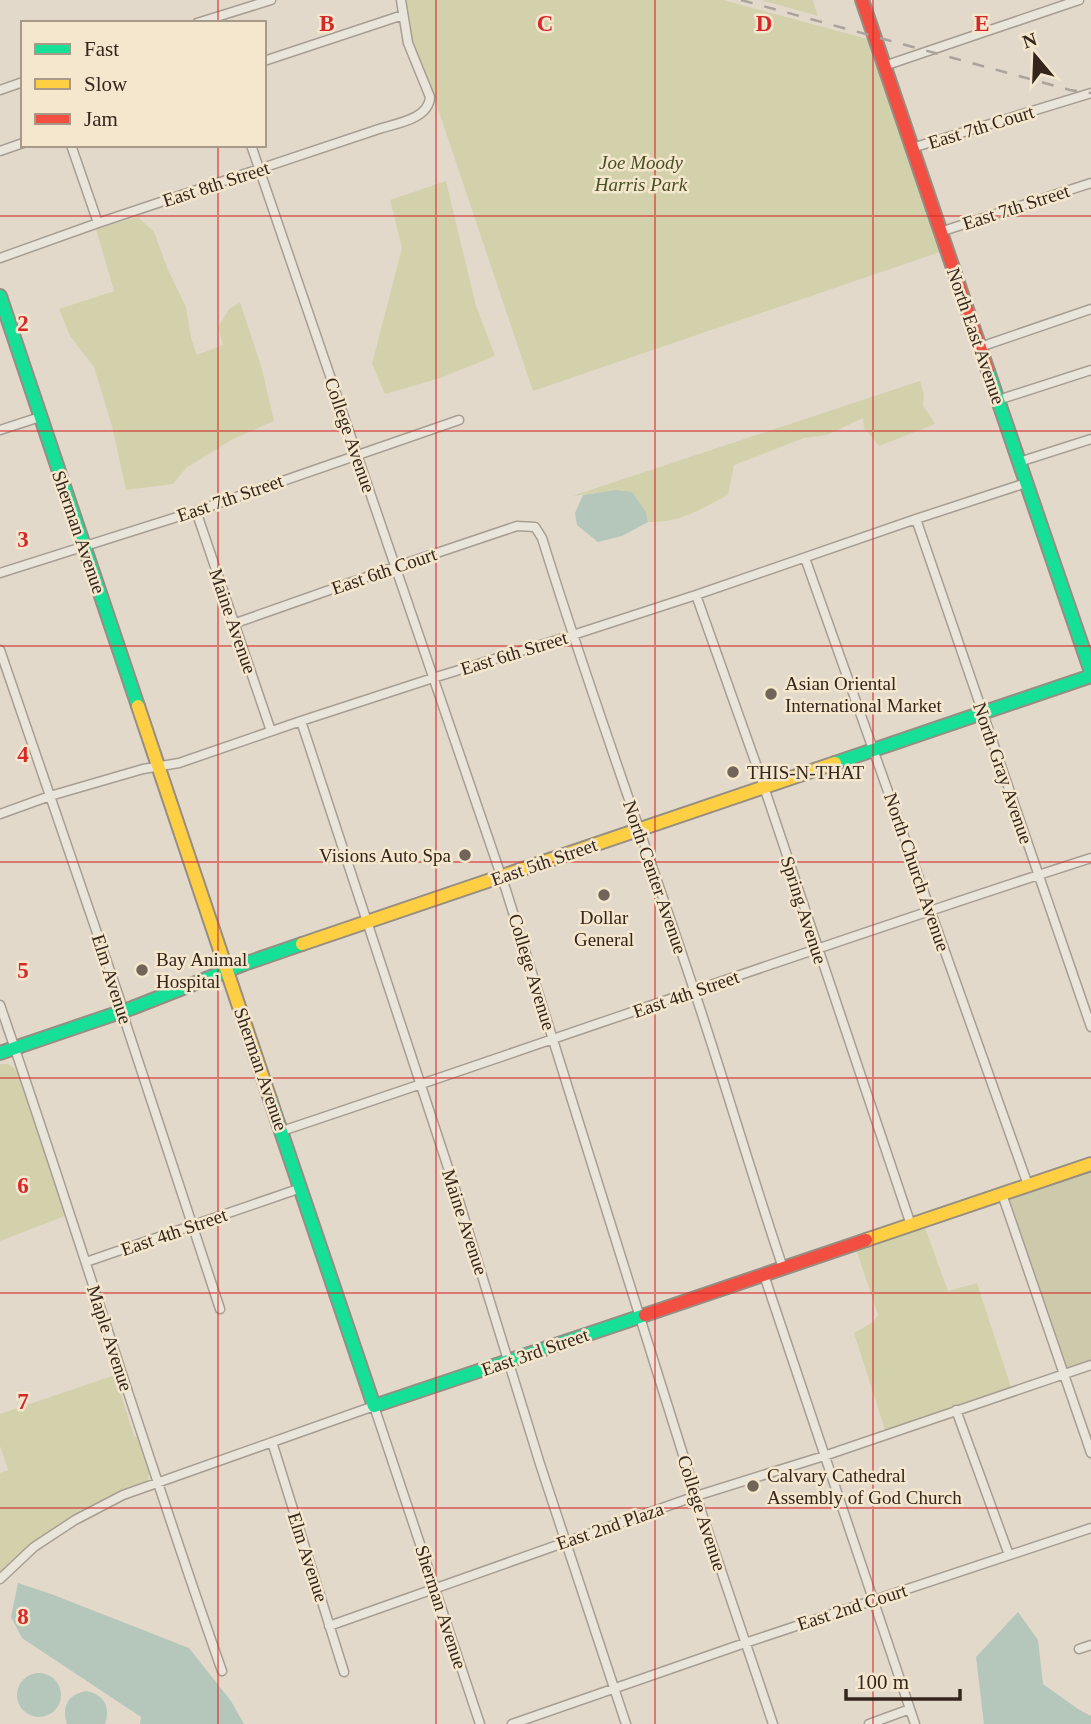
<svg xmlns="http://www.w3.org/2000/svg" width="1091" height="1724" font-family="'Times New Roman',serif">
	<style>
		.green { fill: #d3d1ac }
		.cemetery { fill: #cdcaac }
		.water { fill: #b5c6bb }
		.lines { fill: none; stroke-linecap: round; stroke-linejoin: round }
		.street-casing { stroke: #a79e93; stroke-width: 11 }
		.fast-casing { stroke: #968e83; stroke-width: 16 }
		.slow-casing { stroke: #968e83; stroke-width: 16 }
		.jam-casing { stroke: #968e83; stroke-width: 16 }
		.street { stroke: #eae5db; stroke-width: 8 }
		.fast { stroke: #16e098; stroke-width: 12 }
		.slow { stroke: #ffcf43; stroke-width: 12 }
		.jam { stroke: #f24e42; stroke-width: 12 }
		.rail { stroke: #a9a39c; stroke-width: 2.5; stroke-dasharray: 12 12; stroke-linecap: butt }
		.grid { fill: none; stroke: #d62828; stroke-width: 2; stroke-opacity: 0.55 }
		.poi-dot { fill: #716559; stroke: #f4e7ce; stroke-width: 2.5 }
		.labels { text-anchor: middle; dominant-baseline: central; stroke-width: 5; stroke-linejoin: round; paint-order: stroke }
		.street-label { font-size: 19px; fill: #34261c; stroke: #f4e7ce }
		.park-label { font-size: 19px; font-style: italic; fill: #475023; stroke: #f4e7ce }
		.poi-label { font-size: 19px; fill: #34261c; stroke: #f4e7ce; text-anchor: start }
		.grid-label { font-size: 23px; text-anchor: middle; font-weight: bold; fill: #d62828; stroke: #f4e7ce; stroke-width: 5; stroke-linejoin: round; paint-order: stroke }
	</style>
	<rect width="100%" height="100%" fill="#e2d9ca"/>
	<path class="green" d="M 405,0 L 723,0 L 868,39 L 940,252 L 533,391 L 434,97 L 411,43 Z
		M 761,0 L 813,0 L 818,16 Z
		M 446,181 L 476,306 L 495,356 L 440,378 L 385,394 L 372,364 L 402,248 L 390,200 Z
		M 138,217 L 154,232 L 168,270 L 186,307 L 191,338 L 197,355 L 223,345 L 218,327 L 229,309 L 240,302 L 262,369 L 274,421 L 231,440 L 186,468 L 173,484 L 126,490 L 112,426 L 94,367 L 70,336 L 59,309 L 114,291 L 96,229 Z
		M 920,381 L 924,394 L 923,405 L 935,424 L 879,446 L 864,428 L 863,418 L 827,435 L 804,438 L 734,465 L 728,495 C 700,509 681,523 648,522 L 646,512 L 594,493 L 572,496 Z
		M 0,1064 C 10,1063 15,1067 19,1076 L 65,1216 L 0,1241 Z
		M 924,1225 L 948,1291 L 977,1283 L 1011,1387 L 885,1430 L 854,1333 L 873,1322 L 878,1315 L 856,1249 Z
		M 115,1375 L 134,1436 L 137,1437 L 149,1473 L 148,1480 C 123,1491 97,1501 74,1515 C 47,1532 24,1553 0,1573 L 0,1473 L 8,1470 L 0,1446 L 0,1414 Z"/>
	<path class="cemetery" d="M 1091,1170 L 1091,1362 L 1068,1370 L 1008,1200 L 1010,1198 Z"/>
	<path class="water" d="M 616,490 L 632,492 L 646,512 L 648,522 L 622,536 L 598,542 L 577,525 L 575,513 L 583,495 Z
		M 18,1583 L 51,1594 L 189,1648 L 231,1701 L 244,1724 L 140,1724 L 141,1717 L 22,1638 L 11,1617 Z
		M 1018,1612 L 1038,1640 L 1043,1684 L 1078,1709 L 1091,1716 L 1091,1724 L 984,1724 L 976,1657 Z
		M17 1695a22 22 0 1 1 44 0a22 22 0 1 1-44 0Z
		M 86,1691 C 104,1694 111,1707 105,1724 L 67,1724 C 61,1707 68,1694 86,1691 Z"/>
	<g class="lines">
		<defs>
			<path id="street" d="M 197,23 L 271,0
				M 264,61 L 403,15
				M 884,66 L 1079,0
				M 0,90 L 23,82
				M 71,145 L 98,223
				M 251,145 L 506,890 L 696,1496 L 773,1724
				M 912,148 L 1091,93
				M 0,151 L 23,143
				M 940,232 L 1091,183
				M 0,258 L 98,223 L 382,128 C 399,123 429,118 430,97 L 408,43 L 401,0
				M 980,347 L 1091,309
				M 998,400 L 1091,370
				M 0,430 L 40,417
				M 1019,462 L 1091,439
				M 196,511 L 271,731
				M 916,519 L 1091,1027
				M 805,558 L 1028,1185
				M 0,573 L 196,511 L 459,420
				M 696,595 L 761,778 L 911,1225
				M 233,624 L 395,567 L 517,526 L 535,527 L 542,538 C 589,690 644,839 694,990 C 725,1083 752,1176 783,1268
				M 0,650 L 120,1000 L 126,1024 L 220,1309
				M 301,721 L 459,1201 L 540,1464 L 626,1724
				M 0,814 L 50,796 L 143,769 L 179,763 L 301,721 L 433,678 L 573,635 L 696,595 L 916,519 L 1026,483
				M 0,1005 C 76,1226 144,1450 222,1671
				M 282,1131 C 552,1041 820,945 1091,858
				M 1002,1194 L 1091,1453
				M 86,1262 L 301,1188
				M 764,1275 L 915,1724
				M 956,1410 L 1009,1555
				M 272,1442 L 344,1672
				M 0,1579 L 34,1547 L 75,1520 L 123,1495 L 374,1406 L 480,1724
				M 329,1626 L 696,1496 L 824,1456 L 1091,1365
				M 1079,1649 L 1091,1645
				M 512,1724 L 745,1643 L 1091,1528
				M 869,1724 L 910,1709"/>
			<path id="fast" d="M 0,296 L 138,706
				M 988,371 L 1091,672
				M 835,763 L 1091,676
				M 0,1053 L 132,1008 L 244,964 L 302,944
				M 270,1099 L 374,1406 L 645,1315"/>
			<path id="slow" d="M 138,706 L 270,1099
				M 302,944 L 835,763
				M 866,1240 L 1091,1164"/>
			<path id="jam" d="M 862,0 L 988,371
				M 645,1315 L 866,1240"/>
		</defs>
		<use href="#street" class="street-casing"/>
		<use href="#fast" class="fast-casing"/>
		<use href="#slow" class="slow-casing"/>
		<use href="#jam" class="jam-casing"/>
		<use href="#street" class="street"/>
		<use href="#fast" class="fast"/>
		<use href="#slow" class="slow"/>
		<use href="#jam" class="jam"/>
		<path class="rail" d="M 741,0 L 1070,90 L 1091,93"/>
	</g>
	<path class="grid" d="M 218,0 L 218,23M 436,0 L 436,1724M 655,0 L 655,1724M 873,0 L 873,1724M 218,145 L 218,1724M 0,216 L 1091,216M 0,431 L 1091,431M 0,646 L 1091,646M 0,862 L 1091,862M 0,1078 L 1091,1078M 0,1293 L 1091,1293M 0,1508 L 1091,1508"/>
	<g class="poi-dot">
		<circle cx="771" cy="694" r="7"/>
		<circle cx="733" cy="772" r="7"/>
		<circle cx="465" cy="855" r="7"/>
		<circle cx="604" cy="895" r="7"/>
		<circle cx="142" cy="970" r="7"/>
		<circle cx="753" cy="1486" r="7"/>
	</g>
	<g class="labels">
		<g class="street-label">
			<text transform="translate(981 127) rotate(-17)">East 7th Court</text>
			<text transform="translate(216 184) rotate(-18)">East 8th Street</text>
			<text transform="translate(1016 207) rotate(-18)">East 7th Street</text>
			<text transform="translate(976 336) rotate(71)">North East Avenue</text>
			<text transform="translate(350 435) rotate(71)">College Avenue</text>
			<text transform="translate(230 498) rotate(-19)">East 7th Street</text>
			<text transform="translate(79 532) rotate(71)">Sherman Avenue</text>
			<text transform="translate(384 571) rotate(-19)">East 6th Court</text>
			<text transform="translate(233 621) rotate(71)">Maine Avenue</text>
			<text transform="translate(514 653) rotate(-17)">East 6th Street</text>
			<text transform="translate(1003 773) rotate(71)">North Gray Avenue</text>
			<text transform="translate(544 862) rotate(-19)">East 5th Street</text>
			<text transform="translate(917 872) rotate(71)">North Church Avenue</text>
			<text transform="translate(655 877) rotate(71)">North Center Avenue</text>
			<text transform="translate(804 910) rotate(72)">Spring Avenue</text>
			<text transform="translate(532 972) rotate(73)">College Avenue</text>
			<text transform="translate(112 979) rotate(72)">Elm Avenue</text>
			<text transform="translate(686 994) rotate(-19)">East 4th Street</text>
			<text transform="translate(261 1069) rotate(71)">Sherman Avenue</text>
			<text transform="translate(465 1222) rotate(72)">Maine Avenue</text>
			<text transform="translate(174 1232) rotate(-19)">East 4th Street</text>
			<text transform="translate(110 1338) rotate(72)">Maple Avenue</text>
			<text transform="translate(535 1352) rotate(-19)">East 3rd Street</text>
			<text transform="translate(702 1513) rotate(72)">College Avenue</text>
			<text transform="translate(610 1526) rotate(-19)">East 2nd Plaza</text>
			<text transform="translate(308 1557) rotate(72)">Elm Avenue</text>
			<text transform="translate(441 1607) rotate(72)">Sherman Avenue</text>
			<text transform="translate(852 1607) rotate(-18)">East 2nd Court</text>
		</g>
		<g class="park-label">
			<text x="641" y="162">Joe Moody<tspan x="641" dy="22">Harris Park</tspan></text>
		</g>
		<g class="poi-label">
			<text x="785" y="683">Asian Oriental<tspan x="785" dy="22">International Market</tspan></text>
			<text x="747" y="772">THIS-N-THAT</text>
			<text x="451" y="855" text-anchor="end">Visions Auto Spa</text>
			<text x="604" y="917" text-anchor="middle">Dollar<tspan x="604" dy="22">General</tspan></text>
			<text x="156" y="959">Bay Animal<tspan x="156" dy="22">Hospital</tspan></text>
			<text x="767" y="1475">Calvary Cathedral<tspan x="767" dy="22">Assembly of God Church</tspan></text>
		</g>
	</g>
	<g class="grid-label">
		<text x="327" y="31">B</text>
		<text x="545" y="31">C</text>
		<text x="764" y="31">D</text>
		<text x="982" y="31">E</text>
		<text x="23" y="331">2</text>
		<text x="23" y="547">3</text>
		<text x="23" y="762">4</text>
		<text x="23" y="978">5</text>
		<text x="23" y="1193">6</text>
		<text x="23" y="1409">7</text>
		<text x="23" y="1624">8</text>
	</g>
	<rect x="21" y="21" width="245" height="126" fill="#f4e7ce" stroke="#a79a87" stroke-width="2"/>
	<rect x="35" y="44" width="35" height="10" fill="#16e098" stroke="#a79a87" stroke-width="2"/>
	<text x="84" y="56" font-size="21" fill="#34261c">Fast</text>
	<rect x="35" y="79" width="35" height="10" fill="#ffcf43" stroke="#a79a87" stroke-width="2"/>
	<text x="84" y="91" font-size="21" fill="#34261c">Slow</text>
	<rect x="35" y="114" width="35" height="10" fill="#f24e42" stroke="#a79a87" stroke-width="2"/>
	<text x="84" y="126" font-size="21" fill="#34261c">Jam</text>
	<g transform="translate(1035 56) rotate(341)" stroke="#f4e7ce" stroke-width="5" paint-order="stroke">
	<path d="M0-5L12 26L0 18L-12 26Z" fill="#34261c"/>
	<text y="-10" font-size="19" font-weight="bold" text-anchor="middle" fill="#34261c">N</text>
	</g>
	<path d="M846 1689v10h114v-10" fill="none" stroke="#34261c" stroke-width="3.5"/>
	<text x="856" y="1689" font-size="21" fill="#34261c" stroke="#f4e7ce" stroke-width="5" paint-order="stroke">100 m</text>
</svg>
